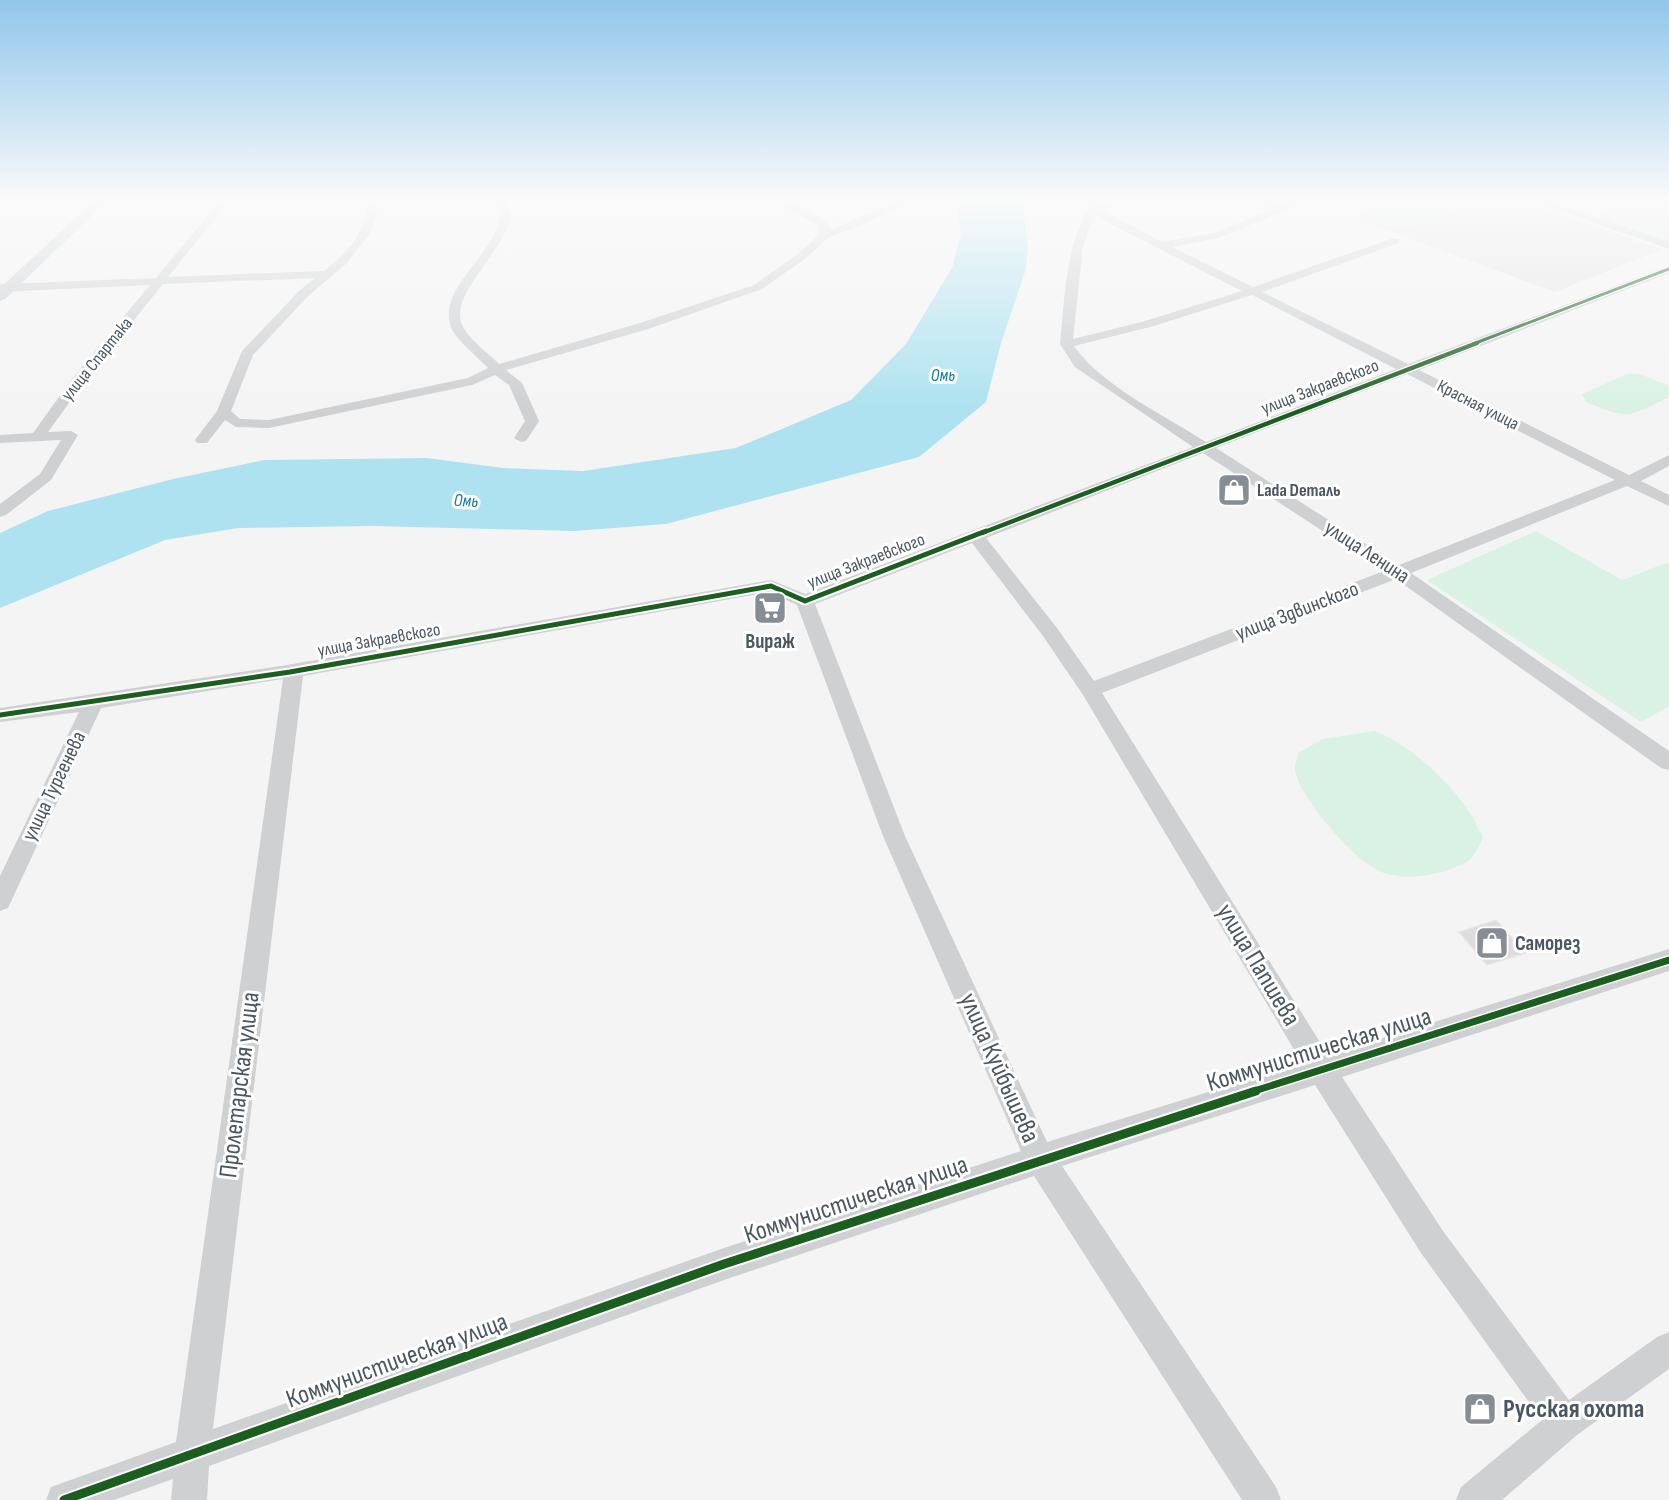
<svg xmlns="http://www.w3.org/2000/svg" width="1669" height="1500" font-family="'Sofia Sans Condensed',sans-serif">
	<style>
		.education { fill: #e6e5e6 }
		.green { fill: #d9f2e3 }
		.water { fill: #aee2f0 }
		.building { fill: #ddddde; stroke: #e5e6e7; stroke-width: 1.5 }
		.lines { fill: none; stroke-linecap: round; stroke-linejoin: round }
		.minor { fill: #ced0d2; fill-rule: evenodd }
		.major { fill: #caced1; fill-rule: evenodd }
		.cycleway-far4-casing { stroke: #fff; stroke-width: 5 }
		.cycleway-far3-casing { stroke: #fff; stroke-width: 7 }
		.cycleway-far2-casing { stroke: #fff; stroke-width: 9 }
		.cycleway-far1-casing { stroke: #fff; stroke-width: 10 }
		.cycleway-casing { stroke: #fff; stroke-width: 13 }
		.cycleway-far4 { stroke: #1b5e20; stroke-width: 3 }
		.cycleway-far3 { stroke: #1b5e20; stroke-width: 4.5 }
		.cycleway-far2 { stroke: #1b5e20; stroke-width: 5 }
		.cycleway-far1 { stroke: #1b5e20; stroke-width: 7 }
		.cycleway { stroke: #1b5e20; stroke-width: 9 }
		.labels { text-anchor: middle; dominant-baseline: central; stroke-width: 6; stroke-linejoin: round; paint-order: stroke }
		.far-street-label { font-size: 18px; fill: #4a5661; stroke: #fff }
		.far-water-label { font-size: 18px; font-style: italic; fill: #0c7c9b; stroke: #fff }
		.far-poi-label { font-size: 18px; font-weight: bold; fill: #4a5661; stroke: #fff; text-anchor: start }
		.street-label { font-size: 21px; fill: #4a5661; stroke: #fff }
		.poi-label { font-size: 21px; font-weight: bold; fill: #4a5661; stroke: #fff }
		.near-street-label { font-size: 26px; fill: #4a5661; stroke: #fff }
		.near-poi-label { font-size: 26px; font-weight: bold; fill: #4a5661; stroke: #fff; text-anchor: start }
	</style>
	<rect width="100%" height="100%" fill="#f4f4f4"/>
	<path class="education" d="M 1402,198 L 1509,198 L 1662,249 L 1555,292 L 1352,217 Z
		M 1577,198 L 1669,198 L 1669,243 L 1593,217 L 1614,209 Z"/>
	<path class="green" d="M 1416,198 C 1428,198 1453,195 1457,209 C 1435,220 1389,240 1369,217 L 1373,213 Z
		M 1615,213 L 1667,229 L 1651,235 L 1599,218 Z
		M 1627,374 L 1640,374 L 1669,386 L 1669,397 C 1630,417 1628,420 1586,402 L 1582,394 Z
		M 1536,531 L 1622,580 L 1669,562 L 1669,706 L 1641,722 L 1427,580 Z
		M 1375,731 C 1417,748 1466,796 1483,838 C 1479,845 1474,857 1468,861 C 1443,876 1401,883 1375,869 C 1350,855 1301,799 1295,771 C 1294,766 1297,759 1298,753 L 1323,739 Z"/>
	<path class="water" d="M 953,198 L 1022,199 L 1028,248 L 1026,269 L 1001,343 L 986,402 L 919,457 L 666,524 L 574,531 L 373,526 L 238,528 L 165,540 L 0,608 L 0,533 L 48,511 L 173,479 L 265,460 L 427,458 L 503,468 L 583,471 L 736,448 L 851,400 L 906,344 L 952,268 L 961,234 L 956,200 Z"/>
	<path class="building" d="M 1496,920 L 1526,953 L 1487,965 L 1459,932 Z"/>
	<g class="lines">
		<path class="minor" d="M 222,198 L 232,198 L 168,277 L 324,271 C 349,251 368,231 366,198 L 376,198 L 377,216 L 370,233 L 347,263 L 308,296 L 253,355 L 231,411 L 240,419 L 269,420 L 468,378 L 488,368 C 479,358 454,338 451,327 C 437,288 495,255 500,216 C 500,211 498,204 497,198 L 507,198 C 508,204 510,211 510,216 C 507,251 446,295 463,327 C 471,341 488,353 499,364 L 640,323 L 754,285 L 798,254 L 820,234 L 819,225 L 784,207 L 741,198 L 791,202 L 828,222 L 830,230 L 902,199 L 911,201 L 860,226 L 829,237 L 806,258 L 762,289 L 648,329 L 506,370 L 522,383 L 539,421 L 526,441 L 521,442 L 514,438 L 525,421 L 509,385 L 495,375 L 472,385 L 269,428 L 236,427 L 225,420 L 207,443 L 197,443 L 195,440 L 217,411 L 242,351 L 300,290 L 315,278 L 163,284 L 82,385 L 48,432 L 71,431 L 78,435 L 51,480 L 6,515 L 0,517 L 0,504 L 40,474 L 61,440 L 0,443 L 0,435 L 33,433 L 72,379 L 150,285 L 0,292 L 0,284 L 156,278 Z
			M 1091,198 L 1102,198 L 1102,204 L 1121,198 L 1136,198 L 1103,210 L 1162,242 L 1213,233 L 1273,209 L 1242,198 C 1257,198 1268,205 1281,205 C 1289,205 1302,198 1315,198 L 1219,238 L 1172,247 L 1253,287 L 1391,239 L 1399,239 L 1399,243 L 1262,292 L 1408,364 L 1669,266 L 1669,273 L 1419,370 L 1629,475 L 1669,455 L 1669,466 L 1641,481 L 1669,495 L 1669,506 L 1627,486 L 1411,573 L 1669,751 L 1669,770 L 1661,768 L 1396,579 L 1102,693 L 1328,1055 L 1669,949 L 1669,971 L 1342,1077 L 1443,1231 L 1569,1400 L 1657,1337 L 1669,1332 L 1669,1369 L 1577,1435 L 1502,1500 L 1456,1500 L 1461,1487 L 1542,1420 L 1421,1253 L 1315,1085 L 1062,1166 L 1276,1487 L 1281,1500 L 1242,1500 L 1034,1176 L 724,1280 L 209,1466 L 207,1500 L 171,1500 L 173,1479 L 114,1500 L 46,1500 L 51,1487 L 176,1442 L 283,679 L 101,708 L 8,908 L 0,911 L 0,876 L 79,712 L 0,722 L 0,708 L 287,665 L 771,580 L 805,594 L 1193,447 L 1075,367 L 1060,344 C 1065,296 1065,244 1092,203 ZM 1095,213 L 1099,218 L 1242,291 L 1145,321 L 1073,339 L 1083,246 ZM 1252,295 L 1396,369 L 1206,442 C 1164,415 1102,386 1074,346 L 1154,326 ZM 1407,374 L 1615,480 L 1399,565 L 1216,448 ZM 1203,453 L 1384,571 L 1094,681 L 1057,628 L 986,538 ZM 972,543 L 1043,636 L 1083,695 L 1302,1063 L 1047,1142 L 905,836 L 815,604 ZM 769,592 L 797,605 L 883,836 L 1021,1151 L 724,1248 L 213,1429 L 303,676 Z
			M 1523,198 L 1538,198 L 1669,242 L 1669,249 Z"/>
		<path class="major" d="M 97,198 L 110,198 L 5,299 L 0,301 L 0,288 Z"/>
		<defs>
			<path id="cycleway-far4" d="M 1473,344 L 1669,269"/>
			<path id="cycleway-far3" d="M 982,533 L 1477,343"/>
			<path id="cycleway-far2" d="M 0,715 L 290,672 L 771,586 L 805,601 L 986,531"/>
			<path id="cycleway-far1" d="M 1251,1092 L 1669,960"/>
			<path id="cycleway" d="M 64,1500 L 724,1264 L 1256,1091"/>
		</defs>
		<use href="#cycleway-far4" class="cycleway-far4-casing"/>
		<use href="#cycleway-far3" class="cycleway-far3-casing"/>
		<use href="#cycleway-far2" class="cycleway-far2-casing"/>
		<use href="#cycleway-far1" class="cycleway-far1-casing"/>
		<use href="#cycleway" class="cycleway-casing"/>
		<use href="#cycleway-far4" class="cycleway-far4"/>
		<use href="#cycleway-far3" class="cycleway-far3"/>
		<use href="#cycleway-far2" class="cycleway-far2"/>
		<use href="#cycleway-far1" class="cycleway-far1"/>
		<use href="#cycleway" class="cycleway"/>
	</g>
	<linearGradient id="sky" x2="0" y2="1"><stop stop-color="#91c6eb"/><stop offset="0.49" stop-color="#fafafa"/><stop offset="1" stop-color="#fafafa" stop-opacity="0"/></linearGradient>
	<rect width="1669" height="408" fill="url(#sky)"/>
	<defs>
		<symbol id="shop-square" viewBox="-11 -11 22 22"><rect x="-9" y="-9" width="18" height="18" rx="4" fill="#868d94" stroke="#fff"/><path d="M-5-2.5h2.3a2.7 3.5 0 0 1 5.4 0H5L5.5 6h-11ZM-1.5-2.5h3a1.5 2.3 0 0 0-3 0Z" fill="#fff"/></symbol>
		<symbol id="supermarket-square" viewBox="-11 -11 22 22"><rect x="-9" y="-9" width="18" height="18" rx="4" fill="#868d94" stroke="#fff"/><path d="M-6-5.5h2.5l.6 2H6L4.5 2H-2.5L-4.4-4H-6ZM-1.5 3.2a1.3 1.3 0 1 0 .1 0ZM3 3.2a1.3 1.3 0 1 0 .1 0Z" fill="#fff"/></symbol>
	</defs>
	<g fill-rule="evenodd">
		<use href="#shop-square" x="1215" y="471" width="38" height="38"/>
		<use href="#supermarket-square" x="751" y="589" width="38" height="38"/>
		<use href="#shop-square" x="1473" y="924" width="38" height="38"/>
		<use href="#shop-square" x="1461" y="1390" width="38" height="38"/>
	</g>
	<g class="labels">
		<g class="far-street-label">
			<text transform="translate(97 359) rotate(-51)">улица Спартака</text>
			<text transform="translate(1320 387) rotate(-21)">улица Закраевского</text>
			<text transform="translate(1478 405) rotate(27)">Красная улица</text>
			<text transform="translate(866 561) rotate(-21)">улица Закраевского</text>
			<text transform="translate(379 640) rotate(-10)">улица Закраевского</text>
		</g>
		<g class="far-water-label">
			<text x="943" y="375">Омь</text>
			<text transform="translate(466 501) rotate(3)">Омь</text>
		</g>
		<g class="far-poi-label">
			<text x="1257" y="490">Lada Dеталь</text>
		</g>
		<g class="street-label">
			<text transform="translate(1367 552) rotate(33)">улица Ленина</text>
			<text transform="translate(1297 611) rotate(-21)">улица Здвинского</text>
			<text transform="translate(54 786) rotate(-64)">улица Тургенева</text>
		</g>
		<g class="poi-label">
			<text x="770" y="641">Вираж</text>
			<text x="1515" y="943" text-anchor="start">Саморез</text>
		</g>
		<g class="near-street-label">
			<text transform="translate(1258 965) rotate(59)">улица Папшева</text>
			<text transform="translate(1319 1050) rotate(-17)">Коммунистическая улица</text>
			<text transform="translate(999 1068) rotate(66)">улица Куйбышева</text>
			<text transform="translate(240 1085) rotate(-83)">Пролетарская улица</text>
			<text transform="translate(856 1200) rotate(-18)">Коммунистическая улица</text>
			<text transform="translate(397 1361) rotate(-20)">Коммунистическая улица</text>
		</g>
		<g class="near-poi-label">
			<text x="1503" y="1409">Русская охота</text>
		</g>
	</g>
</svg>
